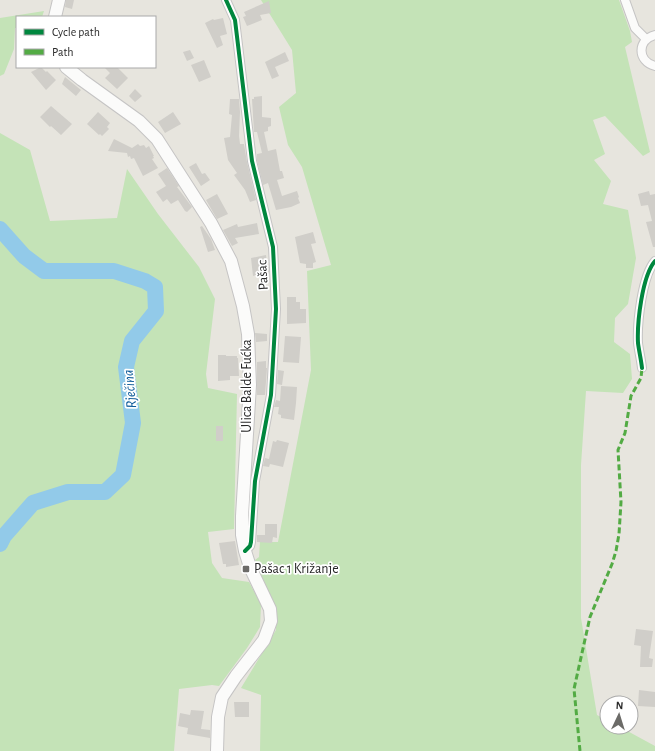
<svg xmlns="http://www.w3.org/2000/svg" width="655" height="751" font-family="'Alegreya Sans',sans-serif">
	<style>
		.green { fill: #c4e3b7 }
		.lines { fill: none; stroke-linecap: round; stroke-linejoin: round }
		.river { stroke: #92cae9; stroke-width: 16 }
		.building { fill: #d0cec9 }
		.street-casing { stroke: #c5c4c4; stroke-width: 10 }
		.secondary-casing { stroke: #c5c4c4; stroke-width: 14 }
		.street { stroke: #fbfbfa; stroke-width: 8 }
		.secondary { stroke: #fbfbfa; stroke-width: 12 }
		.quiet { stroke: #53ab44; stroke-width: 3; stroke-dasharray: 6 3; stroke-linecap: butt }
		.cycleway-casing { stroke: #fff; stroke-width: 6 }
		.cycleway { stroke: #00873e; stroke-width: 4 }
		.poi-dot { fill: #6c6b68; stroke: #fff; stroke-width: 1.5 }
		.labels { text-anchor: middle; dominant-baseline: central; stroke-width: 3.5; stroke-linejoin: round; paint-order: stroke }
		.street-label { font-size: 14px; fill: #292929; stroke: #fff }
		.poi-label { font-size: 14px; fill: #292929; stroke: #fff; text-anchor: start }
		.water-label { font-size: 15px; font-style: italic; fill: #0d5a99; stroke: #fff }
	</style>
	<rect width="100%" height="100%" fill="#e7e5de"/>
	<path class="green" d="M 261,0 L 619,0 L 630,31 L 632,42 L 625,47 L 650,152 L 643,156 L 605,116 L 593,120 L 605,154 L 594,160 L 611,181 L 603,204 L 628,210 L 636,258 L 628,304 L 615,318 L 614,342 L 630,354 L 632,379 L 623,393 L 586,391 L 581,465 L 581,618 L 597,715 L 607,720 L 607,727 L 620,727 L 655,746 L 655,751 L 260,751 L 261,695 L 241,688 L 276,630 L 276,610 L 255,560 L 259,557 L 260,542 L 278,542 L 311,370 L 307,271 L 331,265 L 302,167 L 288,145 L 279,107 L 296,93 L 292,50 Z
		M 44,11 L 42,17 L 17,17 L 17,28 L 15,28 L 14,49 L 4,74 L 0,76 L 0,18 Z
		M 0,133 L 30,150 L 50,221 L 117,218 L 127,169 L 158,214 L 199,267 L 215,299 L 206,374 L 208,388 L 237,394 L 234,529 L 208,532 L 212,563 L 222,578 L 249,582 L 261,604 L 260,627 L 247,648 L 219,686 L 212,685 L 179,689 L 174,751 L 0,751 Z"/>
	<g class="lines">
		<path class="river" d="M 0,229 L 24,256 L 44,271 L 114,271 L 145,281 L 155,287 L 156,311 L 132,341 L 126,367 L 133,423 L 123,475 L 105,492 L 68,492 L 33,503 L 4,536 L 0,544"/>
	</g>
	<path class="building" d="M 66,0 L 74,0 L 72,9 L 65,7 Z
		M 269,1 L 271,13 L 260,15 L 262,20 L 247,26 L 243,17 L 246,16 L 244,12 Z
		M 223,18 L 227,34 L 220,36 L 223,45 L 217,48 L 205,23 L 213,19 L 214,20 Z
		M 190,50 L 194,58 L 187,61 L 183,52 Z
		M 285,52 L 289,61 L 275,67 L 279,76 L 272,79 L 265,62 Z
		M 204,60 L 211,77 L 199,82 L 191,65 Z
		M 41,67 L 46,72 L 47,71 L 56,80 L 46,90 L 31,72 Z
		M 104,67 L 117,67 L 128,78 L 117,89 L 105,78 L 110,73 Z
		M 65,77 L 81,90 L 76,96 L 62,84 Z
		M 135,89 L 142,96 L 135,102 L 129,96 Z
		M 262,96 L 262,117 L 271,118 L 271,126 L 268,127 L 268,131 L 264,132 L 268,151 L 276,149 L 280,171 L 282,171 L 284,178 L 277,180 L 282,196 L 297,191 L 299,197 L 298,198 L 300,203 L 291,207 L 276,210 L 268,183 L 263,185 L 257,160 L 257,154 L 262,153 L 257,132 L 254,132 L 252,99 L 254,99 L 254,97 Z
		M 230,99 L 239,99 L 240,112 L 239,136 L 240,144 L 244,144 L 247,162 L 256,200 L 250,202 L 245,190 L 234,175 L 237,173 L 228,160 L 224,138 L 230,137 L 232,115 L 229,114 Z
		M 51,106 L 72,124 L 61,135 L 51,126 L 50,127 L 40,117 Z
		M 98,112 L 110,123 L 107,127 L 109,129 L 102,136 L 100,134 L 99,135 L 87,124 Z
		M 173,112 L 181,124 L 165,133 L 158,122 Z
		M 114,139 L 132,148 L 138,144 L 140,146 L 144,145 L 146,148 L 149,146 L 154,156 L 153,156 L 154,158 L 152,159 L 158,168 L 143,176 L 134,158 L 131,159 L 130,156 L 128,157 L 127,153 L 108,151 Z
		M 196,163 L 202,174 L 205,173 L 210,180 L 201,186 L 189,167 Z
		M 167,168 L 179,186 L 177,187 L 192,207 L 187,212 L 185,211 L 178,200 L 171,204 L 167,199 L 163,202 L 156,192 L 166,186 L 158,174 Z
		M 649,191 L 650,195 L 655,194 L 655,247 L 653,247 L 646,222 L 652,221 L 648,205 L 641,206 L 638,194 Z
		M 217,194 L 228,214 L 217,219 L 206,200 Z
		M 257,223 L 259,234 L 235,238 L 238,243 L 232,246 L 223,230 L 237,224 L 238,227 Z
		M 202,226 L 211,239 L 215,250 L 208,252 L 200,227 Z
		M 313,232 L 316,243 L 311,244 L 316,262 L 313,263 L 313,268 L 306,268 L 306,264 L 300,263 L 295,237 Z
		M 266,255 L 267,264 L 268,264 L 269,274 L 257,277 L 256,275 L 253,276 L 251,258 Z
		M 287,297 L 296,297 L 296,302 L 300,302 L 300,309 L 306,309 L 306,323 L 287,324 Z
		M 255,333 L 267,334 L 267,341 L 256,342 Z
		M 285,336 L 301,337 L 299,363 L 283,362 Z
		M 218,355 L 226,355 L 226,356 L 237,356 L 237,358 L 238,358 L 239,376 L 230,376 L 230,380 L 218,381 Z
		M 266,361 L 266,368 L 267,368 L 265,395 L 257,395 L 257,362 Z
		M 278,370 L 284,371 L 282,385 L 277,384 Z
		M 281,386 L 297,387 L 296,403 L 294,420 L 281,418 L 281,415 L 278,414 L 279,407 L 274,407 L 276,400 L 280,401 Z
		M 216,426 L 223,426 L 223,441 L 216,441 Z
		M 277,440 L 289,443 L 283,467 L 270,464 L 269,467 L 263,466 L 265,458 L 269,459 L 273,441 L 276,442 Z
		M 265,524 L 277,524 L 277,538 L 273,537 L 272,543 L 257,542 L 257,535 L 265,535 Z
		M 235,541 L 239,565 L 226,567 L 226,564 L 223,564 L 219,543 Z
		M 636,629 L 653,631 L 649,658 L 653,659 L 652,667 L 640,667 L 641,646 L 634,645 Z
		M 639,690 L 655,692 L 655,707 L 638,706 Z
		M 234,702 L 249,702 L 249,717 L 235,717 Z
		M 191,710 L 204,711 L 201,729 L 210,730 L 210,738 L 187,734 L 188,728 L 178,726 L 180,713 L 190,715 Z"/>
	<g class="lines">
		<defs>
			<path id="street" d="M 226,0 L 235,20 L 252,161 L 273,247 L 276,309 L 271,395 L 255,481 L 251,542 L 250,546 L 245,551
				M 625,0 L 635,28 L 646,39
				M 655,35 C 637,40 637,61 655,66
				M 642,368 C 641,359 639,351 638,343 C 637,323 642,276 655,261"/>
			<path id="secondary" d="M 55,17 L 59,0
				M 66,67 L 82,80 L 139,121 L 157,139 L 211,223 L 231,261 L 243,306 L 248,334 L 250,385 L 242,516 L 242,535 L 245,551 L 250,567 L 270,609 L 271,621 L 264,640 L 236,676 L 222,697 L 218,717 L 217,751"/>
		</defs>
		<use href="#street" class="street-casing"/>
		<use href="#secondary" class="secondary-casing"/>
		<use href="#street" class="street"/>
		<use href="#secondary" class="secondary"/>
		<path class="quiet" d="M 580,751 L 574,689 L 590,617 L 612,564 L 616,551 L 619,534 L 621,502 L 618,450 L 625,433 L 631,396 L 641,378 L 642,368"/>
		<defs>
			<path id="cycleway" d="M 226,0 L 235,20 L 252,161 L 273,247 L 276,309 L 271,395 L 255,481 L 251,542 L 250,546 L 245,551
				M 642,368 C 641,359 639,351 638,343 C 637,323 642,276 655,261"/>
		</defs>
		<use href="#cycleway" class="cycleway-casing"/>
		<use href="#cycleway" class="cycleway"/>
	</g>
	<rect class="poi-dot" x="242" y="565" width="8" height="8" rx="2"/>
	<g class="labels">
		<g class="street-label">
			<text transform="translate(263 275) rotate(-93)">Pašac</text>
			<text transform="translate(247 386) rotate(-90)">Ulica Balde Fućka</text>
		</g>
		<g class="poi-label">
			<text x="254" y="569">Pašac 1 Križanje</text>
		</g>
		<g class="water-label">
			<text transform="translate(130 389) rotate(-95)">Rječina</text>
		</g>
	</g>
	<rect x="16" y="16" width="140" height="52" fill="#ffffff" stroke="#a9a9a9"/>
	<rect x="24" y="29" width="20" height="6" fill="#00873e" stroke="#a9a9a9"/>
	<text x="52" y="36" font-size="12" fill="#292929">Cycle path</text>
	<rect x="24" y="49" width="20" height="6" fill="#53ab44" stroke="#a9a9a9"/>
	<text x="52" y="56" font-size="12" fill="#292929">Path</text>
	<g transform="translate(619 715) rotate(4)"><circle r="19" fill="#ffffff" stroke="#a9a9a9"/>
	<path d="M0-3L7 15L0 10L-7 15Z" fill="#6c6b68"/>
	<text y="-6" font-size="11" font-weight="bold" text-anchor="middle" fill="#292929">N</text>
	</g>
</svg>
